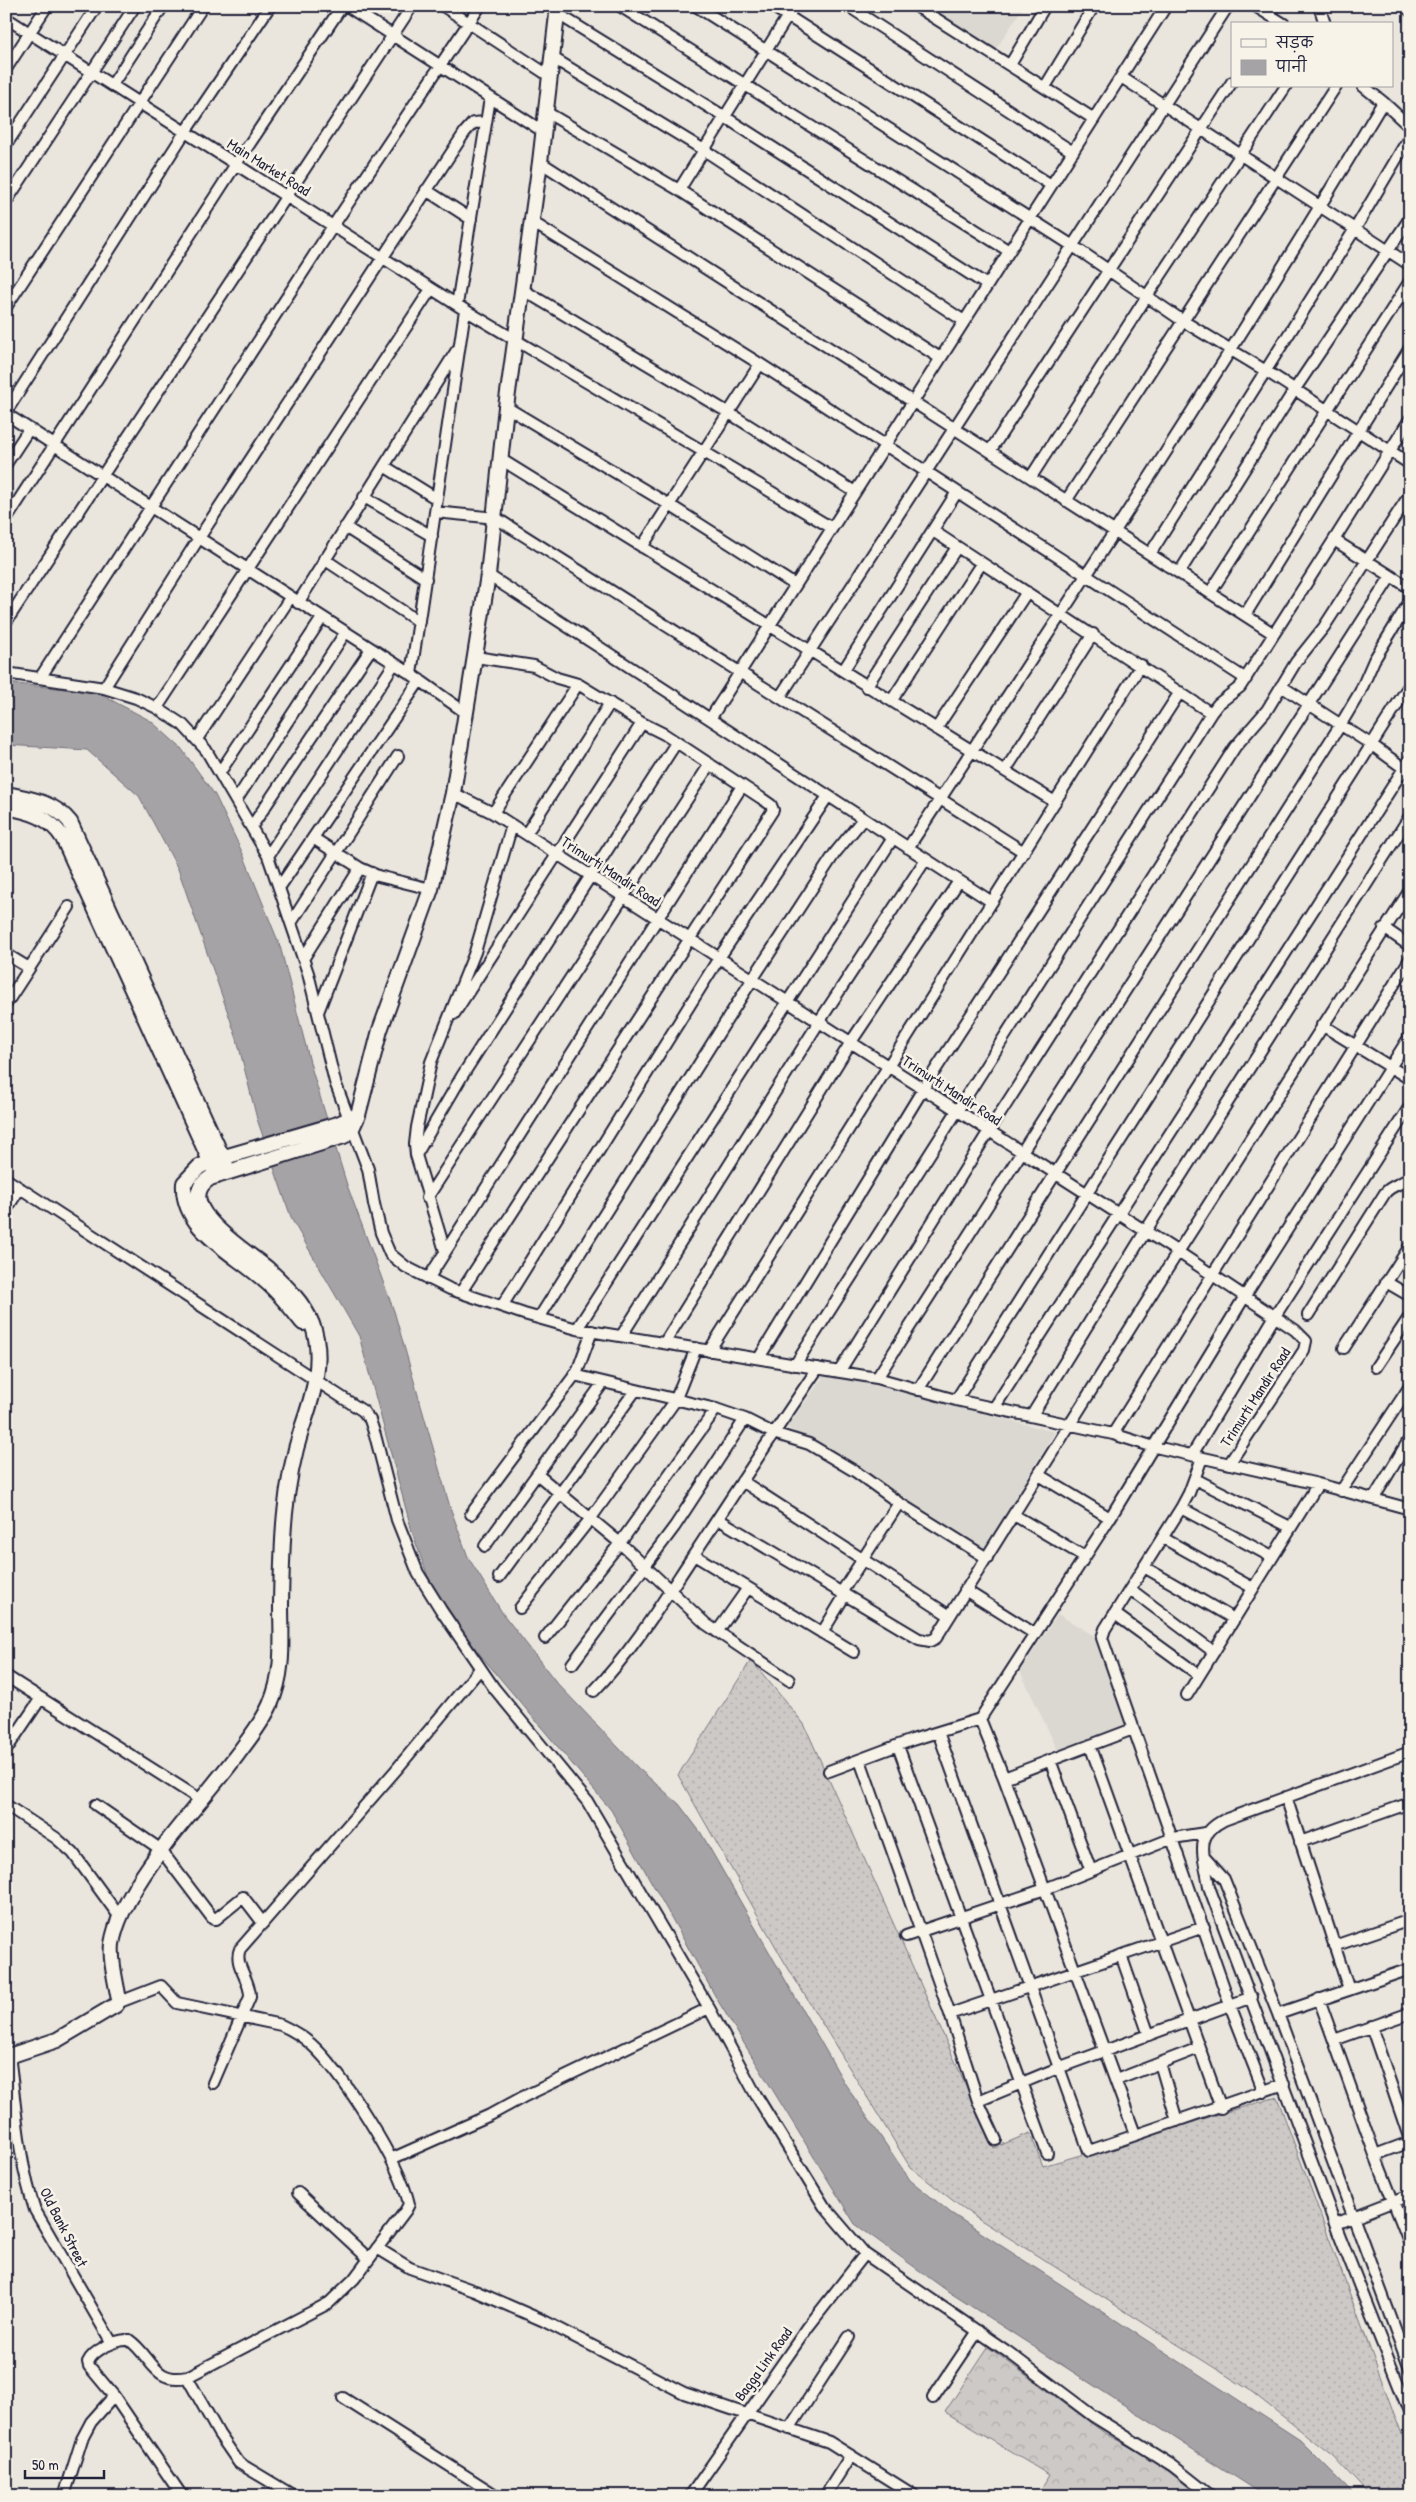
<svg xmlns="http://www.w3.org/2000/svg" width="1416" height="2502" font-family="'Patrick Hand','Playpen Sans Deva',sans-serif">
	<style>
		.built { fill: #dbd8d2 }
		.grass { fill: url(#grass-dots); stroke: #787680 }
		.forest { fill: url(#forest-crowns); stroke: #787680 }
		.water { fill: #a6a3a6; stroke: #716f7b }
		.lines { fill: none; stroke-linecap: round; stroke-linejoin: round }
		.street-casing { stroke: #22223b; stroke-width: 14 }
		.secondary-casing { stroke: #22223b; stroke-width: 18 }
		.street { stroke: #f7f3e8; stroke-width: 10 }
		.secondary { stroke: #f7f3e8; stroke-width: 14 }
		.labels { text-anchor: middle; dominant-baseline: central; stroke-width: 5; stroke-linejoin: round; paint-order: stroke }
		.street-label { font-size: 15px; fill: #22223b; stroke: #f7f3e8 }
	</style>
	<defs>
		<pattern id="grass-dots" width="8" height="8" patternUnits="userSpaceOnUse" patternTransform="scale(1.25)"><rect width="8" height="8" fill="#cdc9c6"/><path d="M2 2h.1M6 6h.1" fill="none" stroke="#b0acab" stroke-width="1.8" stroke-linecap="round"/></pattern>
		<pattern id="forest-crowns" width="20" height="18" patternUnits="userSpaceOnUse" patternTransform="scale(1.25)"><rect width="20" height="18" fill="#cdc9c6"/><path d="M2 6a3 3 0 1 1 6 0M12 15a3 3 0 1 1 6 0" fill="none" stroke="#b0acab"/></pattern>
	</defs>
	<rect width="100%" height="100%" fill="#eae6de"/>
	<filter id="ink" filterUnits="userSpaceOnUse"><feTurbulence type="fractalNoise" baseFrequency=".02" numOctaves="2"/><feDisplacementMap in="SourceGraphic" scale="10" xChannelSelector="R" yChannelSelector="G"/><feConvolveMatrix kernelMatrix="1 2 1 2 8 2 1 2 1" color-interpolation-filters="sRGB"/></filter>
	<g filter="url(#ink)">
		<path class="built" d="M 930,6 L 1024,6 L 996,49 Z
			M 826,1373 L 1055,1432 L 981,1554 L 787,1427 Z
			M 1058,1614 L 1101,1640 L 1130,1724 L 1058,1751 L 1020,1671 Z"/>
		<path class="grass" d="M 751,1660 L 804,1724 L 994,2148 L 1030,2133 L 1043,2166 L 1277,2097 L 1410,2457 L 1410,2496 L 1370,2496 L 1333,2456 L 1248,2389 L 965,2210 L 910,2167 L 785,1963 L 678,1775 Z"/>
		<path class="forest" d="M 988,2347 L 1106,2434 L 1154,2460 L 1200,2496 L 1037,2496 L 1049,2475 L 945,2412 Z"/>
		<path class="water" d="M 6,683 L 96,692 L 151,721 L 181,748 L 215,795 L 243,854 L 280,946 L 312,1070 L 347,1185 L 394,1311 L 450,1507 L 468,1557 L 503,1614 L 557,1683 L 638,1768 L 679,1804 L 701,1833 L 845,2084 L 910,2180 L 951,2213 L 1300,2440 L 1356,2496 L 1265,2496 L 949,2292 L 855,2224 L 718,2001 L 611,1810 L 461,1632 L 431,1585 L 413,1535 L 359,1336 L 292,1220 L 257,1119 L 237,1039 L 178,869 L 139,796 L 87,750 L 6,745 Z"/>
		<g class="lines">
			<defs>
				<path id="street" d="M 347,6 L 544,132
					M 443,6 L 551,77
					M 620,6 L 1009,251
					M 696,6 L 1073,246 L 1183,321 L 1266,371 L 1410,464
					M 772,6 L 1051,185
					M 848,6 L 1073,152
					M 916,6 L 1094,119
					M 1255,6 L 1284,24
					M 1319,6 L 1325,24
					M 1408,6 L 1410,11
					M 558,14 L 725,117 L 987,285
					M 6,18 L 465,310 L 832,528
					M 553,58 L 704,150 L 964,321
					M 1010,65 L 1045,6
					M 6,69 L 47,6
					M 1121,77 L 1410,265
					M 112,85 L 163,6
					M 1363,86 L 1383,102 L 1410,127
					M 1045,87 L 1094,6
					M 546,112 L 679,190 L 940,358
					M 6,145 L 97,6
					M 540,162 L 1274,634
					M 426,190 L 471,219
					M 679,190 L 794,6
					M 6,202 L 135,6
					M 532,222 L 760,364 L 1246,679
					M 523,290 L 729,413 L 855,492
					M 457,305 L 490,98
					M 6,307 L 203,6
					M 506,407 L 668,504 L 795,585
					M 6,412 L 185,132 L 270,6
					M 6,414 L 411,674 L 466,713
					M 1410,419 L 1334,540 L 1410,588
					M 990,451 L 1232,82
					M 502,460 L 1055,802
					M 6,464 L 29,429
					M 384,466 L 437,499
					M 1031,477 L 1147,296 L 1286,86
					M 364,497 L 432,536
					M 1066,501 L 1336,86
					M 435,512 L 496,518 L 1024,852
					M 6,520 L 236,164 L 342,6
					M 345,527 L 426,579
					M 933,531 L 1211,713
					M 642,547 L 760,364
					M 1150,554 L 1355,229 L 1410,136
					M 324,559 L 419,622
					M 1179,573 L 1295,389 L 1410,218
					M 488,575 L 992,902
					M 1210,593 L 1410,281
					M 298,603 L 457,350
					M 1245,615 L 1410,348
					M 6,622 L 412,6
					M 843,671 L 957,492
					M 6,673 L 104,688 L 136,698 L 157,708 L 183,725 L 206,750 L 268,856 L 308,973 L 335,1082 L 368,1169 L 374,1204 L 381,1233 L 390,1254 L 406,1267 L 450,1289 L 524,1314 L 577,1329 L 877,1378 L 956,1400 L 1113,1434 L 1151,1446 L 1318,1484 L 1410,1509
					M 411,674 L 465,310
					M 40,678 L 333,226 L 480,6
					M 1281,686 L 1372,745 L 1409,772
					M 866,687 L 957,547
					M 104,688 L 199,538 L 465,132 L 473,123 L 486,122
					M 780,697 L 1228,6
					M 892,700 L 981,564
					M 157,708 L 431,289
					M 710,719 L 1166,6
					M 936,729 L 1027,592
					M 197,739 L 290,598
					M 1005,771 L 1093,634
					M 220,772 L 322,618
					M 453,793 L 493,813 L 1178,1252 L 1295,1330 L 1306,1341 L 1304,1350 L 1229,1464
					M 237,799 L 345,633
					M 493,813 L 578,684
					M 252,826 L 371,649
					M 526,834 L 610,703
					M 313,838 L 360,868 L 378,876 L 431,889
					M 908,848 C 1070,601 1232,355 1383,102
					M 268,856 L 394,664
					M 279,888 L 420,680
					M 291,923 L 398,756
					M 1384,928 L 1410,946
					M 6,954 L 29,968
					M 303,959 L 360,868
					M 6,1004 L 69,907
					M 318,1012 L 372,873
					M 454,1014 L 642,723
					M 1322,1025 L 1410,1079
					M 416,1155 L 462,1076 L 676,743
					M 6,1179 L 363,1411 L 370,1420 L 375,1435 L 397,1520 L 418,1573 L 441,1610 L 494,1688 L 587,1801 L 709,2008 L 756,2095 L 824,2206 L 865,2254 L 1008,2352 L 1093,2416 L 1173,2466 L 1211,2496
					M 427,1198 L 710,764
					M 6,1210 L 20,1188
					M 445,1251 L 416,1155 L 415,1144 L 417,1127 L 431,1062 L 475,952 L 512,825
					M 428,1279 L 742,786
					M 1386,1282 L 1410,1296
					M 461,1292 L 773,810 L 771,805 L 761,798 L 664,734 L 642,723 L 578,684 L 557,678 L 534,666 L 476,657
					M 502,1306 L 719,958 L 828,796
					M 1308,1315 L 1385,1193 C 1392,1184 1402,1185 1410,1177
					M 539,1318 L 752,980 L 835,853 L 863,819
					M 577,1329 L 893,838
					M 622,1335 L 819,1022 L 926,859
					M 665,1342 L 851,1042 L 959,881
					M 1344,1348 L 1410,1246
					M 709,1351 L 1141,665
					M 759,1358 L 923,1089 L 1180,692
					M 795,1365 L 1211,713 L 1218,704 L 1240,687 L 1334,540
					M 1376,1367 L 1410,1316
					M 839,1372 L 989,1131 L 1235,747 L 1267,710 L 1296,662 L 1324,627 L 1410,494
					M 574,1375 L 716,1409 L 745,1419 L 773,1433 L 809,1444 L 856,1472 L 899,1503 L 987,1558
					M 877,1378 L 1391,576
					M 918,1390 L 1341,724 L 1360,692 L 1374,660 L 1410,601
					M 956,1400 L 1410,684
					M 994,1408 L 1410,759
					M 1032,1415 L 1145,1232 L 1410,816
					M 1113,1434 L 1410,959
					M 1192,1455 L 1275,1316 L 1410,1106
					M 1202,1458 L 1189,1493 L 1181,1508 L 1105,1629 L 1102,1638 L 1230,2005 L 1264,2092
					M 538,1475 L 620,1543 L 706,1624 L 789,1680
					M 1039,1475 L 1110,1518
					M 1195,1479 L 1290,1527
					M 742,1481 L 950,1616
					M 1341,1491 L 1410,1386
					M 1374,1498 L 1410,1438
					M 1181,1508 L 1272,1557
					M 471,1514 L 577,1372 L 592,1331
					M 1014,1515 L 1085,1557
					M 718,1519 L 919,1639 L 930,1641 L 936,1638 L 1178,1252 L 1410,890
					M 1163,1538 L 1253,1588
					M 485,1546 L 603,1383
					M 694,1555 L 854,1652
					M 1144,1567 L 1234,1619
					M 499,1577 L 635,1391
					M 1130,1589 L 1214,1652
					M 965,1590 L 1035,1634
					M 841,1593 L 899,1503
					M 520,1608 L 591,1518 L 675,1401 L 696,1348
					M 1115,1614 L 1199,1675
					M 717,1632 L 748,1588
					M 822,1633 L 845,1595
					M 545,1638 L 620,1543 L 716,1409
					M 572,1664 L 675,1526 L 745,1419
					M 6,1676 L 201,1800
					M 594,1691 C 634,1649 663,1601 695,1553 C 736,1491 776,1429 818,1368
					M 1187,1695 L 1318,1484
					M 980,1719 L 1004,1778 L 1135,2134
					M 938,1732 L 1089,2151 L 1284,2084
					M 1090,1745 L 1221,2108
					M 898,1746 L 1047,2153
					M 6,1750 L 41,1698
					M 1410,1752 L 1224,1820 C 1192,1836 1205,1857 1209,1887 L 1335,2224 L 1410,2414
					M 860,1760 L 950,2014 L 978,2101 L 996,2140
					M 1050,1760 L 1091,1871
					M 829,1771 L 912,1740 L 980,1719 L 1110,1518 L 1245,1296 L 1410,1036
					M 1004,1778 L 1133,1729
					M 1286,1797 L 1349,1990
					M 6,1805 L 56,1838 L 73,1853 L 119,1916
					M 96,1805 L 160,1849 L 213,1919 L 216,1919 L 243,1897 L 263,1923
					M 1300,1842 L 1410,1803
					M 1205,1858 L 1224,1879 L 1278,2014 L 1410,2369
					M 906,1936 L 1045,1889 L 1173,1838 L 1205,1833
					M 1334,1946 L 1410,1920
					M 1121,1955 L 1149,2035
					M 1319,1999 L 1375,2155 L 1410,2244
					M 950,2014 L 1204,1927
					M 1278,2014 L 1410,1969
					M 1371,2026 L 1410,2140
					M 1334,2040 L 1410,2013
					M 9,2055 C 16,2106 18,2160 35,2210 L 112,2343
					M 1160,2063 L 1177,2121
					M 1116,2080 L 1199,2048
					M 213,2083 L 250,1997 C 251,1980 233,1965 240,1949 L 396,1770 L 480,1669
					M 978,2101 L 1058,2068 L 1252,1997
					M 1375,2155 L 1410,2142
					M 391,2159 L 490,2115 L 523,2097 L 709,2008
					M 298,2193 L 369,2259
					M 1335,2224 L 1410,2195
					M 377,2248 L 410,2268 L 475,2291 L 544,2321 L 684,2393 L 829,2442 L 915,2496
					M 187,2377 L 219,2434 L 239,2463 L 294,2496
					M 114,2396 L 182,2496
					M 343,2398 L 497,2496
					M 933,2398 L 978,2331
					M 789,2429 L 849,2337
					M 64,2496 L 82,2439 L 91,2422 L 114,2396 L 89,2366 L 88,2362 C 93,2350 117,2339 129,2340 C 152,2356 153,2384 187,2377 L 329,2303 L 354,2279 L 406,2210 L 409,2204 C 400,2163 342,2072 311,2044 C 302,2036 292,2030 281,2025 L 177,2003 L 161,1986 L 117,2003
					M 690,2496 L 808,2327 L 865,2254
					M 825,2496 L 851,2455"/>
				<path id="secondary" d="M 6,794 C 30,799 54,802 70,822 L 229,1172
					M 6,807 C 31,812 49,816 63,838 L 217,1176
					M 303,1323 C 291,1308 279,1292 264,1280 C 235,1253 181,1230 184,1183 L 199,1167 L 211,1161 L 338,1124 L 358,1115
					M 6,2055 L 12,2055 L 57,2040 L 116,2005 L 119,2000 C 116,1982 110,1961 112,1944 C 116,1921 126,1904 137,1885 C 166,1838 204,1799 237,1755 C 249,1739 262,1723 270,1705 C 285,1671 281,1639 281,1604 C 282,1543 283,1487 302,1428 C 313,1396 325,1358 312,1324 C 304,1303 284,1284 268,1269 C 251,1254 168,1205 210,1178 L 344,1136 L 353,1126 L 358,1115 L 380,1030 L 431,889 L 453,793 L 488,575 L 506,407 L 540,162 L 558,6"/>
			</defs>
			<use href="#street" class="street-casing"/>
			<use href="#secondary" class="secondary-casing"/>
			<use href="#street" class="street"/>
			<use href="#secondary" class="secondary"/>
		</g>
	</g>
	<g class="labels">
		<g class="street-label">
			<text transform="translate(269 167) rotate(32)">Main Market Road</text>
			<text transform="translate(611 871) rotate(33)">Trimurti Mandir Road</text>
			<text transform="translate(952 1090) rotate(33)">Trimurti Mandir Road</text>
			<text transform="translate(1255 1397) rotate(-57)">Trimurti Mandir Road</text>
			<text transform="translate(64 2227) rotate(63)">Old Bank Street</text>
			<text transform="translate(763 2364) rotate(-54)">Bagga Link Road</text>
		</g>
	</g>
	<rect width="1416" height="2502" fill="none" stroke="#f7f3e8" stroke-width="25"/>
	<rect x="12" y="12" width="1391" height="2477" fill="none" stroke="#22223b" stroke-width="2" filter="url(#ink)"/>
	<rect x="1231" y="22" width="162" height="65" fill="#f7f3e8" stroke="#a29fa3"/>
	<rect x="1241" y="39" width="25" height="8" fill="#f7f3e8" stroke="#a29fa3"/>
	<text x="1276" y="48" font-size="15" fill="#22223b">सड़क</text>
	<rect x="1241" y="60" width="25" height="15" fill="#a6a3a6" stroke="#a29fa3"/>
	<text x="1276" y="72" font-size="15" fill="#22223b">पानी</text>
	<path d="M25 2470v8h79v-8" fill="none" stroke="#22223b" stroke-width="2.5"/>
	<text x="32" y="2470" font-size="15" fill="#22223b" stroke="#f7f3e8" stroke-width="4" paint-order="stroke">50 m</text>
</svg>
